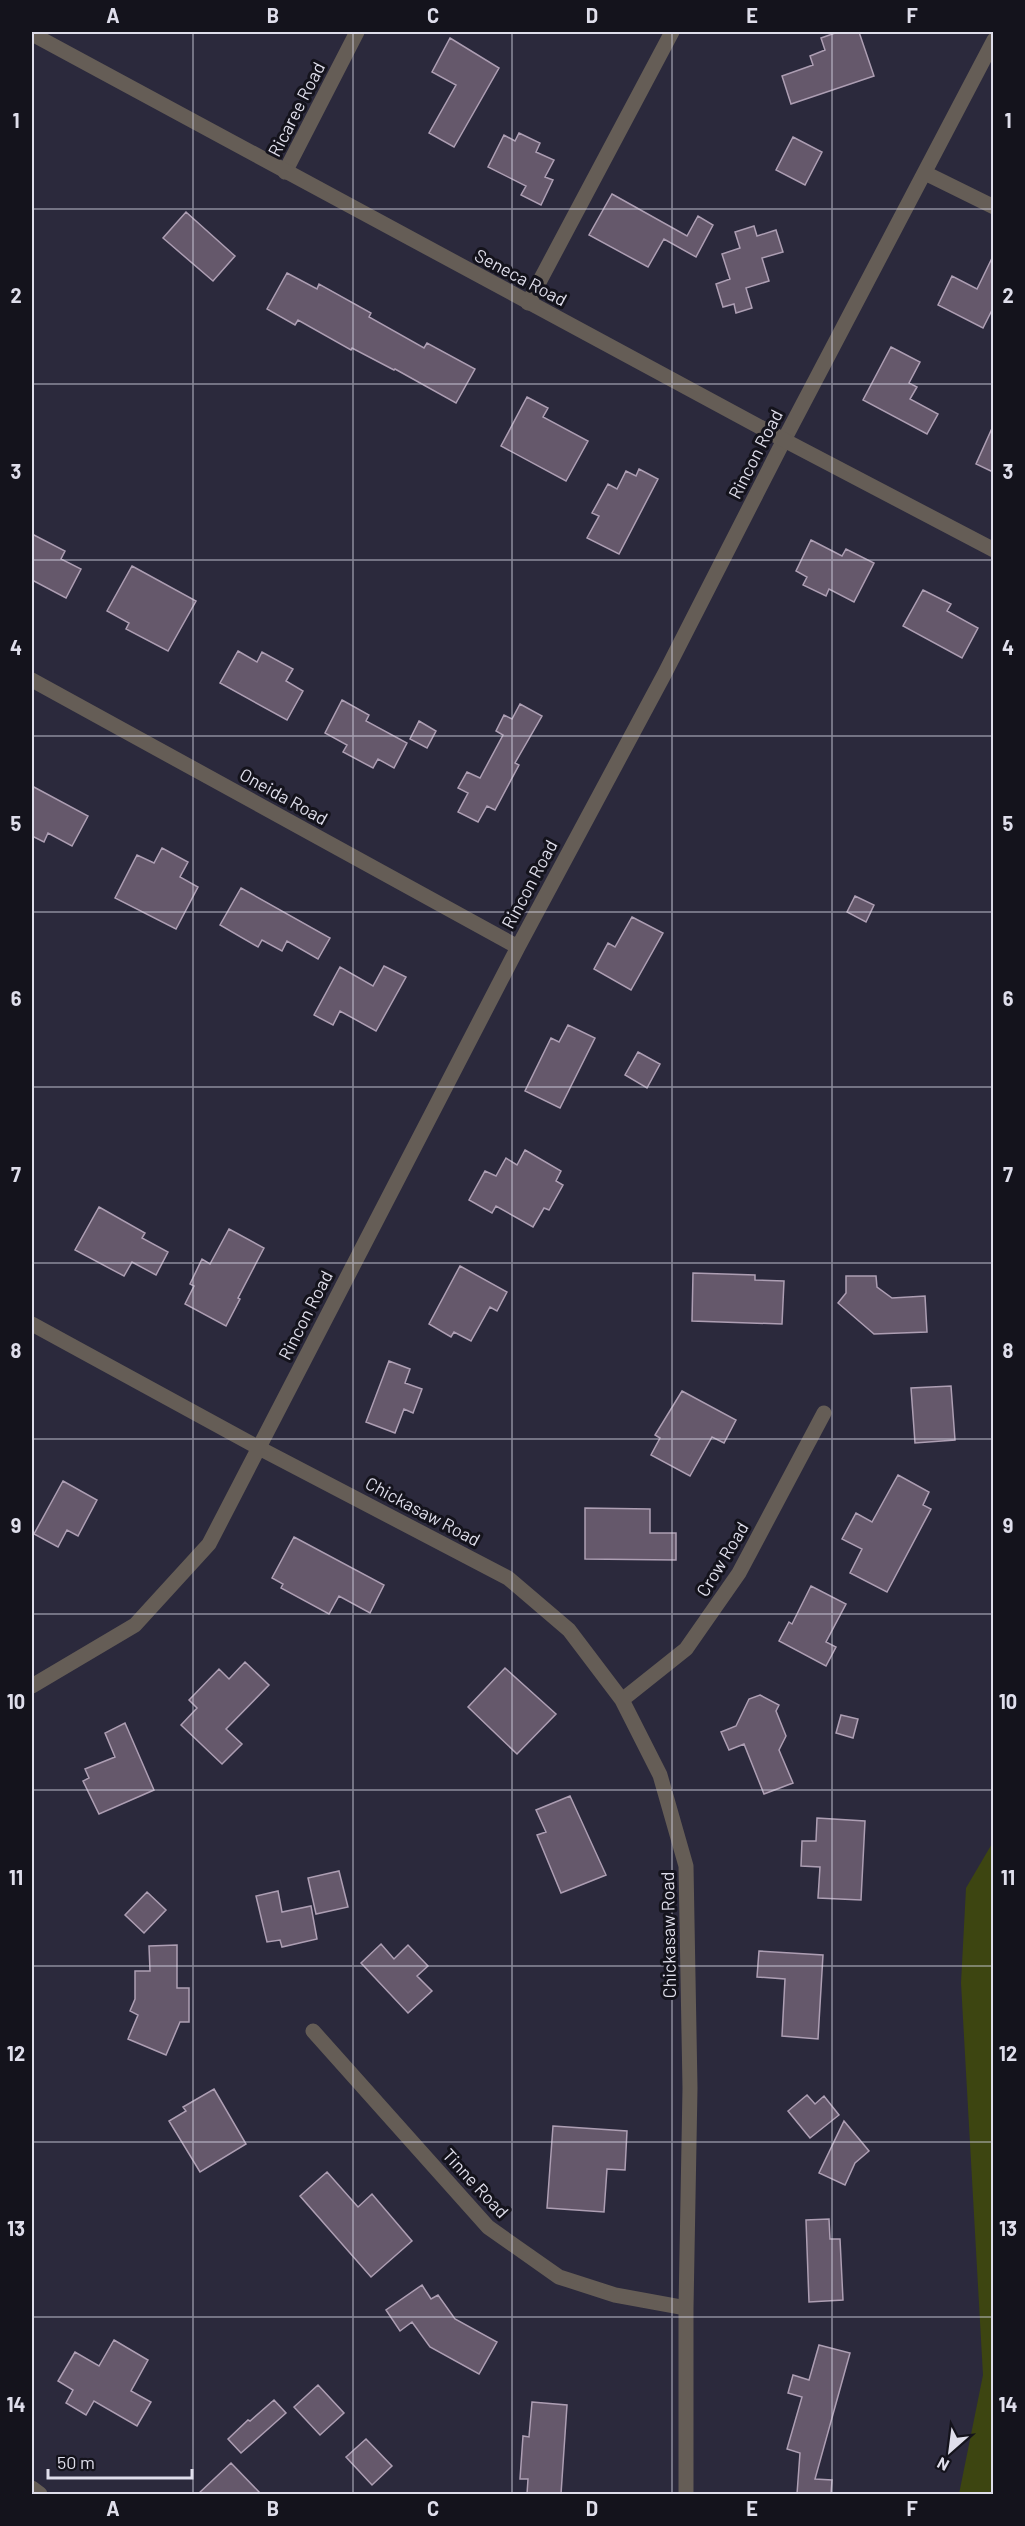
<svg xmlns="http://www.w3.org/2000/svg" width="1025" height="2526" font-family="Barlow,sans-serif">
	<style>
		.green { fill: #3d4511 }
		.building { fill: #65586b; stroke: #ad9eb3; stroke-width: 1.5 }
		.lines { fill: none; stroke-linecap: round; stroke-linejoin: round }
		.minor { stroke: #655d56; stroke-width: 15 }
		.tertiary { stroke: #655d56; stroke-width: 15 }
		.grid { fill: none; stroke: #dfdeeb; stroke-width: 1.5; stroke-opacity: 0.55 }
		.labels { text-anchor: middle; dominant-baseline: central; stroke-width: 6; stroke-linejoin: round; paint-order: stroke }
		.street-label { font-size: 18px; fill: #dfdeeb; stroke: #14131c }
		.neatline { fill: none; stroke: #dfdeeb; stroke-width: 2 }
		.grid-label { font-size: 20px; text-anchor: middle; font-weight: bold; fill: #dfdeeb }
	</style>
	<rect width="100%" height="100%" fill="#2b293c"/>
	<path class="green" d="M 993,1842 L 993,2494 L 959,2494 L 983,2375 L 961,1983 L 966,1888 Z"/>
	<path class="building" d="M 838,32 L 859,32 L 874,76 L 791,104 L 782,76 L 813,65 L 810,56 L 825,50 L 821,38 Z
		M 450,38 L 499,68 L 454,147 L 429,133 L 456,85 L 432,72 Z
		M 519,133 L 540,143 L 536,152 L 554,160 L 545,177 L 553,180 L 541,205 L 521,195 L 526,186 L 488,167 L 504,135 L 515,141 Z
		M 793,137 L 822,152 L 805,185 L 776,170 Z
		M 612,194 L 687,236 L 698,216 L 713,225 L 696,257 L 664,239 L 648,267 L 589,235 Z
		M 186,212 L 235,256 L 213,281 L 163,238 Z
		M 754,226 L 757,236 L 776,230 L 783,252 L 762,258 L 769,281 L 746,288 L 752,308 L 736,313 L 734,304 L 723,307 L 716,284 L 730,279 L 722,254 L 740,248 L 735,232 Z
		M 993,256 L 993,308 L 983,328 L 938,305 L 952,276 L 977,289 Z
		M 287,273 L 317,289 L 319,284 L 371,313 L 369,317 L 424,348 L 427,343 L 475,369 L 456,403 L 395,369 L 394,370 L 352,348 L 351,350 L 298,320 L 295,325 L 267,309 Z
		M 891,347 L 920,362 L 909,383 L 917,387 L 910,399 L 938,414 L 927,434 L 863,400 Z
		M 527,397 L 548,408 L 543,417 L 588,441 L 566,481 L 501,446 Z
		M 993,426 L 993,472 L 976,464 Z
		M 639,469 L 658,479 L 619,554 L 587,538 L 599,516 L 592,513 L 608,484 L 617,489 L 626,471 L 636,476 Z
		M 32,534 L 65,551 L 61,559 L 81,569 L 66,598 L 32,580 Z
		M 811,540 L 842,556 L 846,549 L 874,563 L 854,602 L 829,589 L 826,596 L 803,585 L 807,577 L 796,571 Z
		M 132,566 L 196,601 L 168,651 L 126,629 L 129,623 L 107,611 Z
		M 923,590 L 951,604 L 947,611 L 978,628 L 962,658 L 903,626 Z
		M 238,651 L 257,662 L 262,652 L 293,669 L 286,681 L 303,691 L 287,720 L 220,683 Z
		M 342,700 L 369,715 L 366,721 L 407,743 L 394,768 L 378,759 L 373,768 L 343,752 L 347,745 L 325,733 Z
		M 520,704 L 542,716 L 515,763 L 519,765 L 495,810 L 487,806 L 478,822 L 458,812 L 468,793 L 458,788 L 467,772 L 480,778 L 503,735 L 496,731 L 504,715 L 512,719 Z
		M 419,721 L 436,731 L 427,748 L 410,739 Z
		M 32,786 L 88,816 L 72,846 L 48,833 L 44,842 L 32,836 Z
		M 162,848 L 188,862 L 180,877 L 198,887 L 176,929 L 115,898 L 137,855 L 154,863 Z
		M 241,888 L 330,938 L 318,959 L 287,941 L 282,951 L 262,940 L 258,947 L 220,925 Z
		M 855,896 L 874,905 L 866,922 L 847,912 Z
		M 632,917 L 663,933 L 631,990 L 594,969 L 608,943 L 615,947 Z
		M 384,966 L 406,977 L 376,1031 L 340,1011 L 333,1025 L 314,1015 L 340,967 L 373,986 Z
		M 568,1025 L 595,1038 L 560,1108 L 525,1091 L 551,1038 L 559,1042 Z
		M 638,1052 L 660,1064 L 647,1088 L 625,1075 Z
		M 525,1150 L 561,1171 L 556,1181 L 563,1185 L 549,1210 L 544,1208 L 533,1227 L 496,1206 L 492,1213 L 469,1200 L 485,1171 L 496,1176 L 506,1158 L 517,1165 Z
		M 99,1207 L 145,1233 L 142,1238 L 168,1252 L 156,1275 L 132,1262 L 124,1276 L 75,1250 Z
		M 229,1229 L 264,1248 L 238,1298 L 240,1299 L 226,1326 L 185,1304 L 194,1286 L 190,1284 L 202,1259 L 210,1264 Z
		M 460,1266 L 507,1292 L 497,1311 L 490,1307 L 471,1341 L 454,1332 L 451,1337 L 429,1324 Z
		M 693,1273 L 755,1275 L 755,1280 L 784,1281 L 782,1324 L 692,1321 Z
		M 846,1276 L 876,1276 L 877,1287 L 892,1298 L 925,1296 L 927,1332 L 874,1334 L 838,1303 L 846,1293 Z
		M 389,1361 L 410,1369 L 405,1383 L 422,1389 L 413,1413 L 404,1409 L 395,1433 L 366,1422 Z
		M 951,1386 L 955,1440 L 915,1443 L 911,1388 Z
		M 682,1391 L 736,1420 L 724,1443 L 712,1437 L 690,1476 L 651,1455 L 660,1438 L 655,1435 Z
		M 898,1475 L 929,1492 L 923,1505 L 931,1509 L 887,1592 L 850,1573 L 862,1549 L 842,1539 L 856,1513 L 872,1522 Z
		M 63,1481 L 97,1500 L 78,1536 L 67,1530 L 58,1547 L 34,1534 Z
		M 585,1508 L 650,1509 L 650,1533 L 676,1533 L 676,1560 L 585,1559 Z
		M 294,1537 L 384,1585 L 370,1613 L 339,1596 L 329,1614 L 281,1588 L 283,1584 L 272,1578 Z
		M 811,1586 L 846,1604 L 826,1642 L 836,1647 L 826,1666 L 779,1641 L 789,1622 L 792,1624 Z
		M 245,1662 L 269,1685 L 226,1729 L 242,1744 L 222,1764 L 181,1725 L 197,1708 L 189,1700 L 219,1669 L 229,1679 Z
		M 505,1668 L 556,1714 L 517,1754 L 468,1707 Z
		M 760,1695 L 779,1705 L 776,1711 L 786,1736 L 779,1750 L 793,1783 L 764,1794 L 744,1744 L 729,1750 L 721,1732 L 736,1726 L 749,1699 Z
		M 841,1715 L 858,1719 L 853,1738 L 836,1733 Z
		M 125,1723 L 154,1790 L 99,1814 L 83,1781 L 89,1778 L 85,1769 L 115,1757 L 105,1733 Z
		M 570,1796 L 606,1875 L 561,1893 L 537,1835 L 546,1832 L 536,1810 Z
		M 817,1818 L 865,1821 L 861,1900 L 818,1898 L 820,1867 L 801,1866 L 802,1841 L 816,1841 Z
		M 339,1871 L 348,1907 L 316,1914 L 308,1878 Z
		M 278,1891 L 282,1912 L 311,1906 L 317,1939 L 282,1947 L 280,1940 L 267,1942 L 256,1896 Z
		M 147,1892 L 166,1910 L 144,1933 L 125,1915 Z
		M 381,1944 L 394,1959 L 408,1945 L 428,1966 L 417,1976 L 432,1991 L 408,2013 L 361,1963 Z
		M 177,1945 L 177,1988 L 189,1988 L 189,2022 L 180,2022 L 166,2055 L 128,2039 L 138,2015 L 130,2011 L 135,1999 L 135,1971 L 150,1971 L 149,1946 Z
		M 759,1951 L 823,1955 L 818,2039 L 782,2036 L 785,1979 L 757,1977 Z
		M 214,2089 L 246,2144 L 200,2172 L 169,2121 L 186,2111 L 183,2107 Z
		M 807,2095 L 815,2104 L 824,2096 L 839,2115 L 810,2138 L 788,2111 Z
		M 844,2121 L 869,2151 L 855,2163 L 845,2185 L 819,2173 Z
		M 553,2126 L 627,2131 L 625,2170 L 607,2169 L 604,2212 L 547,2208 Z
		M 327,2172 L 358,2207 L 372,2194 L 412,2241 L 371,2277 L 300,2196 Z
		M 829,2219 L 830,2239 L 840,2239 L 843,2300 L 809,2302 L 806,2220 Z
		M 422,2285 L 431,2299 L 438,2295 L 455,2319 L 497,2342 L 479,2374 L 430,2347 L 412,2322 L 400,2331 L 386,2310 Z
		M 114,2340 L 148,2360 L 131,2391 L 151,2402 L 137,2426 L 94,2401 L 86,2415 L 66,2403 L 73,2390 L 58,2381 L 75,2352 L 99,2366 Z
		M 819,2345 L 850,2353 L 815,2479 L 832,2480 L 831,2494 L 797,2494 L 800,2453 L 787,2449 L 802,2397 L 788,2393 L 793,2375 L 809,2380 Z
		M 318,2385 L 344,2413 L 320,2435 L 294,2407 Z
		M 274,2400 L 286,2413 L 241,2453 L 228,2439 L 248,2420 L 250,2421 Z
		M 532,2402 L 567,2405 L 561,2494 L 527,2494 L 528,2479 L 520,2479 L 523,2436 L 529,2437 Z
		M 366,2439 L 392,2466 L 372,2485 L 346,2457 Z
		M 231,2463 L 261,2494 L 198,2494 Z"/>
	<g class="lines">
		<path class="minor" d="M 285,172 L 357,32
			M 925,173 L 994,207
			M 528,303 L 672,32
			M 32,680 L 518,947
			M 32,1324 L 259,1448 L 508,1578 L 569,1630 L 622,1700 L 660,1775 L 686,1866 L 690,2088 L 686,2308 L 686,2494
			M 32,1686 L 135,1625 L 209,1544 L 518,947 L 665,673 L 784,440 L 994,40
			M 622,1700 L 686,1649 L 739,1573 L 824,1413
			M 313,2031 L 488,2227 L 559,2277 L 615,2295 L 686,2308"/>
		<path class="tertiary" d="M 32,34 L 784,440 L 994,550
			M 32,2488 L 40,2494"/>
	</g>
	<path class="grid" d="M 193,32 L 193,2494M 353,32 L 353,2494M 512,32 L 512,2494M 672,32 L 672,2494M 832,32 L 832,2494M 32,209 L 994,209M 32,384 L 994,384M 32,560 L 994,560M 32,736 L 994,736M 32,912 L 994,912M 32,1087 L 994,1087M 32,1263 L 994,1263M 32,1439 L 994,1439M 32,1614 L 994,1614M 32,1790 L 994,1790M 32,1966 L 994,1966M 32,2142 L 994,2142M 32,2317 L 994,2317"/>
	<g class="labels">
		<g class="street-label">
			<text transform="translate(296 109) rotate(-63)">Ricaree Road</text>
			<text transform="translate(521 277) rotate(28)">Seneca Road</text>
			<text transform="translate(755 454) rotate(-63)">Rincon Road</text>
			<text transform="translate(284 796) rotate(29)">Oneida Road</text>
			<text transform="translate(529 884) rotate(-62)">Rincon Road</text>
			<text transform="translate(305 1315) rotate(-63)">Rincon Road</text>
			<text transform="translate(423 1511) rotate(28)">Chickasaw Road</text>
			<text transform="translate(722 1559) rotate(-59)">Crow Road</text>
			<text transform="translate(668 1935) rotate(-91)">Chickasaw Road</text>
			<text transform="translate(476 2183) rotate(47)">Tinne Road</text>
		</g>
	</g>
	<rect width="1025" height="2526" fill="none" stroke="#14131c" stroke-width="66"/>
	<g transform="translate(950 2451) rotate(208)" stroke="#14131c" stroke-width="4.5" paint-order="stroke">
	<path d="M0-4.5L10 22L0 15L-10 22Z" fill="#dfdeeb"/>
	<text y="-9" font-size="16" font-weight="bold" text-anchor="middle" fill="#dfdeeb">N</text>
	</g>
	<path d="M48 2469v9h144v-9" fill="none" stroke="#dfdeeb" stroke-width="3"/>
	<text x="57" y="2469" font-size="18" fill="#dfdeeb" stroke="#14131c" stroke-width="4.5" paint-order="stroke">50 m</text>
	<rect x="33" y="33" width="959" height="2460" class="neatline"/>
	<g class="grid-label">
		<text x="113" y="23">A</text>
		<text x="273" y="23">B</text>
		<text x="433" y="23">C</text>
		<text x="592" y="23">D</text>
		<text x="752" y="23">E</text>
		<text x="912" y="23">F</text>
		<text x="16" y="128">1</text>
		<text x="1008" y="128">1</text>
		<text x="16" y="303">2</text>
		<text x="1008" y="303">2</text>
		<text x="16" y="479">3</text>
		<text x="1008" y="479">3</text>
		<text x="16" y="655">4</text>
		<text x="1008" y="655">4</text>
		<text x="16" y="831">5</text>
		<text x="1008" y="831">5</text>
		<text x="16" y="1006">6</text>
		<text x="1008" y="1006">6</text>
		<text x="16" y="1182">7</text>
		<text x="1008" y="1182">7</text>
		<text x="16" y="1358">8</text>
		<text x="1008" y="1358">8</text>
		<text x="16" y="1533">9</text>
		<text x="1008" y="1533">9</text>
		<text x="16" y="1709">10</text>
		<text x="1008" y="1709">10</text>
		<text x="16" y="1885">11</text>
		<text x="1008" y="1885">11</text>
		<text x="16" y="2061">12</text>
		<text x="1008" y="2061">12</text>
		<text x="16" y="2236">13</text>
		<text x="1008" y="2236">13</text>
		<text x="16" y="2412">14</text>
		<text x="1008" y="2412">14</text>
		<text x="113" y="2516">A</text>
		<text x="273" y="2516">B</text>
		<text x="433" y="2516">C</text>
		<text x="592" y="2516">D</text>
		<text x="752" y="2516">E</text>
		<text x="912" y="2516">F</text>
	</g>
</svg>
